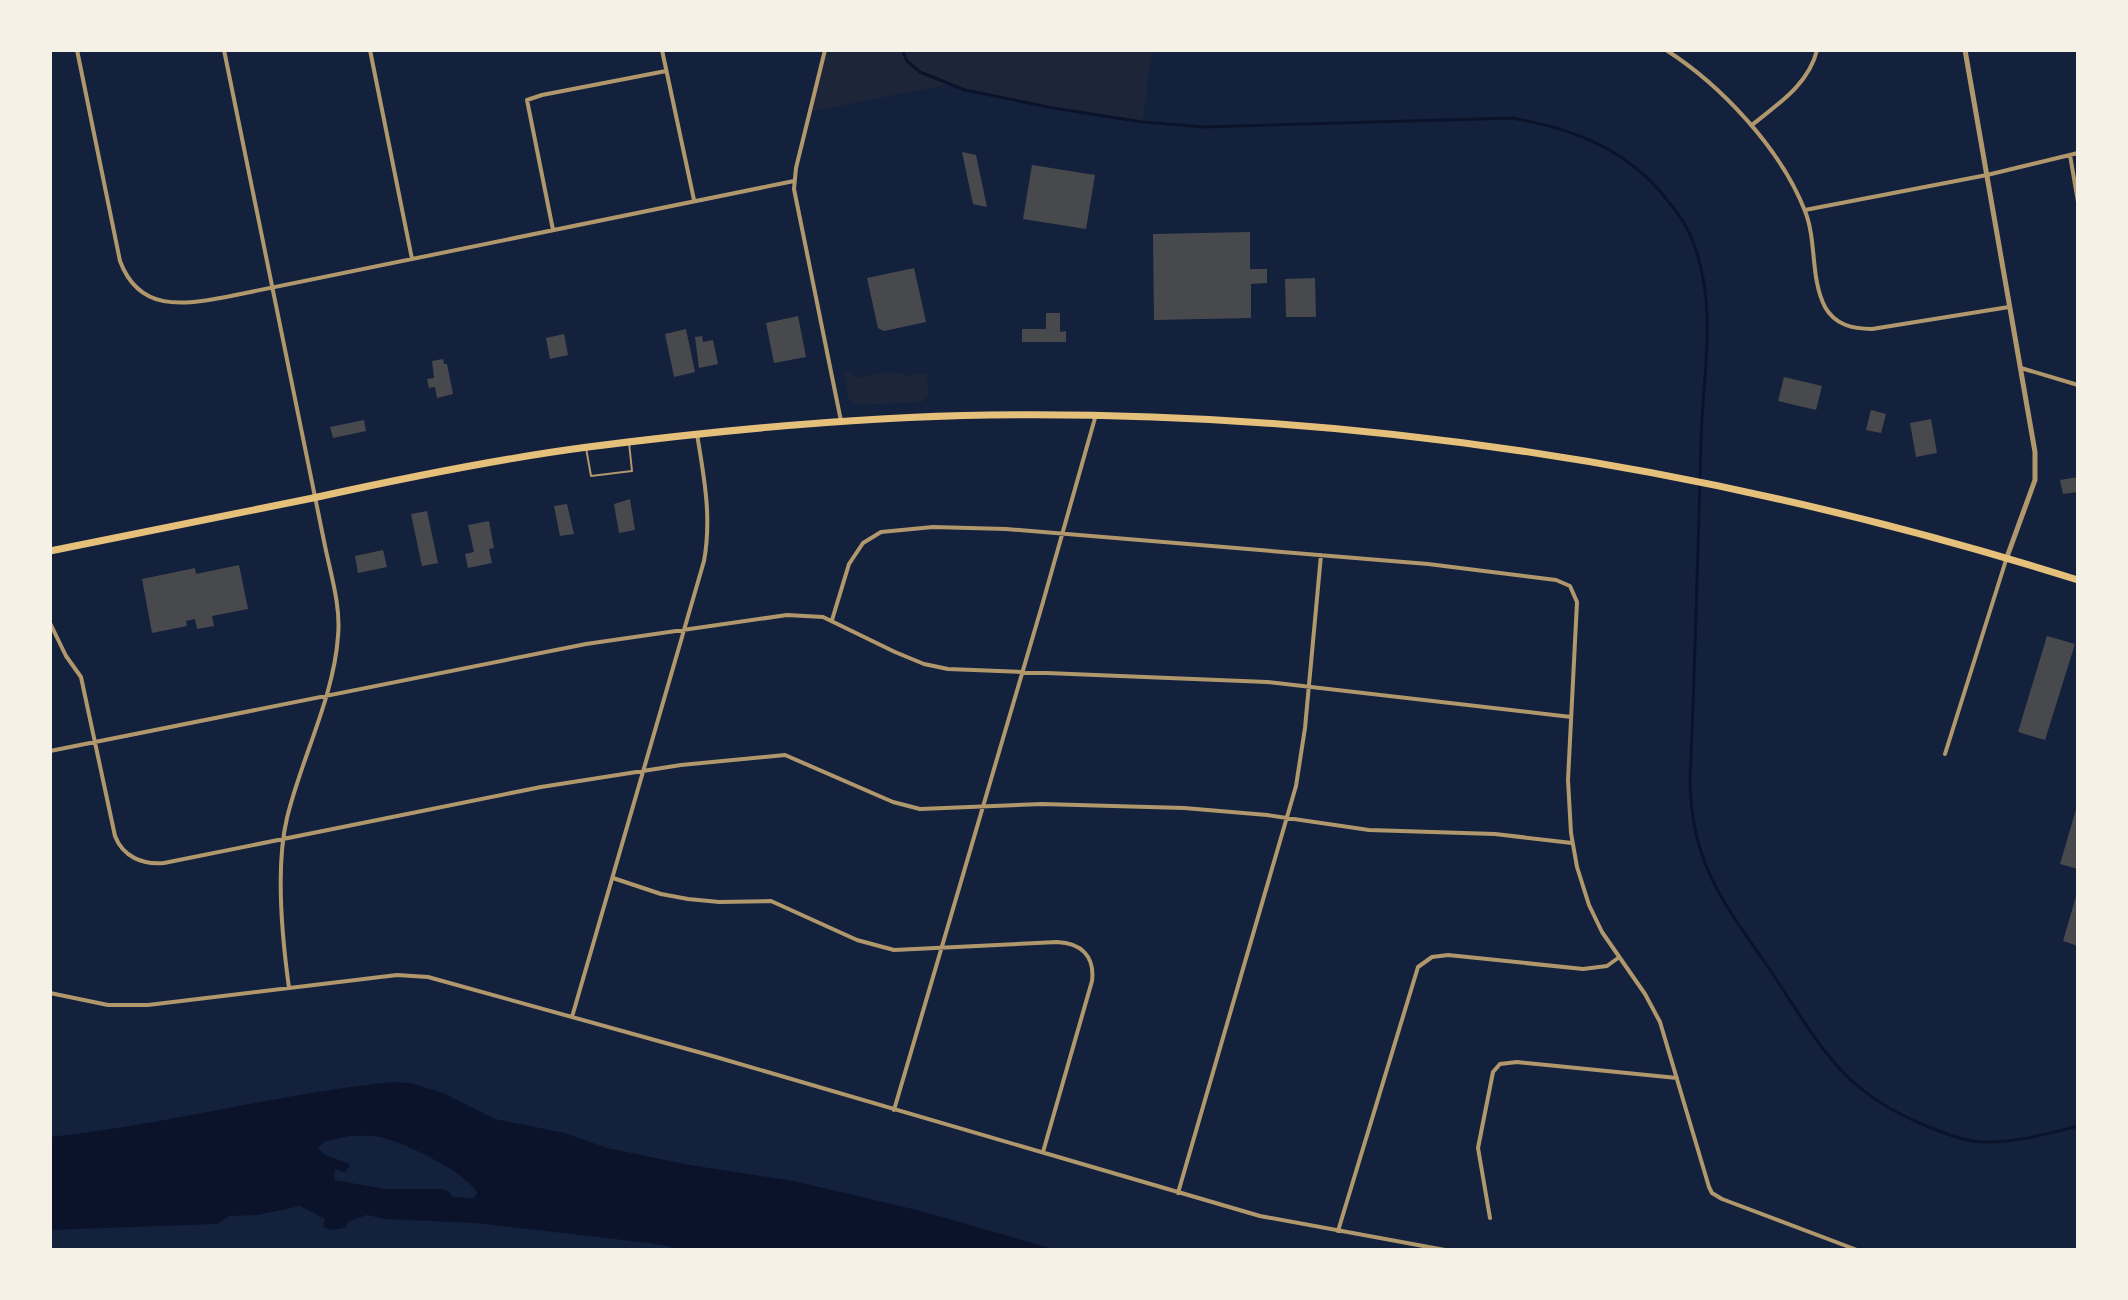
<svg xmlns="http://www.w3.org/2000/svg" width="2128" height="1300" font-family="Signika,sans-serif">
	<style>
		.green { fill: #1d2539 }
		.water { fill: #0b132b; fill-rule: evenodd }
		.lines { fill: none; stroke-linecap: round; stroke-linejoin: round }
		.stream { stroke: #0b132b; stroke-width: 3 }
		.building { fill: #48494c }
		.service { stroke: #b1986c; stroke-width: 2 }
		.minor { stroke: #b1986c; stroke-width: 4 }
		.tertiary { stroke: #b1986c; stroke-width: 5 }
		.trunk { stroke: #e5c07b; stroke-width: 7 }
	</style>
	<rect width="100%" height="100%" fill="#14213d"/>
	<path class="green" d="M 825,50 L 1154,50 L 1149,68 L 1143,122 L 1053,108 L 984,95 L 950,84 L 809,112 Z
		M 844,369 L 859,378 C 874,374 895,368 908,377 L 922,373 L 927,375 L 928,394 L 922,402 L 856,405 L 849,400 Z"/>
	<path class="water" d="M 392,1082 L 411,1083 L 443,1093 L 495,1119 L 565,1133 L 607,1148 L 690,1165 L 794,1181 L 921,1211 L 1057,1250 L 671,1250 L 671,1247 L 649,1243 L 475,1223 L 385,1219 L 367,1215 L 349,1221 L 345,1228 L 333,1230 L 323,1227 L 325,1219 L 300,1206 L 258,1215 L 230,1216 L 217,1224 L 50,1230 L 50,1137 C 165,1125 276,1094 392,1082 ZM 349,1136 C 359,1136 370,1135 380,1137 C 403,1142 468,1173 477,1193 L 474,1198 L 453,1197 L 448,1191 L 442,1189 L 385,1189 L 334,1180 L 335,1169 L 345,1173 L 350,1164 L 325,1155 L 318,1148 L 324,1142 Z"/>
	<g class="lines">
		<path class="stream" d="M 902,50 L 907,61 L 920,72 L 965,90 L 1053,108 L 1143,122 L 1204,127 L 1512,118 C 1574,129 1628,149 1668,201 C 1678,213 1688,227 1693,242 C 1718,305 1703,374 1701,440 C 1698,553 1695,667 1690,780 C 1691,863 1723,902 1768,967 C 1793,1003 1819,1051 1851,1080 C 1872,1100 1898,1114 1924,1125 C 1941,1132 1963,1141 1982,1142 C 2015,1143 2047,1134 2078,1126"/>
	</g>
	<path class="building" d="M 962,152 L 976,155 L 987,207 L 973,204 Z
		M 1032,165 L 1095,175 L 1086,229 L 1023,219 Z
		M 1250,232 L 1250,269 L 1267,269 L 1267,283 L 1251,284 L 1251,318 L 1154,320 L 1153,234 Z
		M 914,268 L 926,322 L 884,331 L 878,328 L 867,278 Z
		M 1315,278 L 1316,317 L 1286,317 L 1285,279 Z
		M 1046,313 L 1060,313 L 1060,332 L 1066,331 L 1066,342 L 1022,342 L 1022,329 L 1046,329 Z
		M 798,316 L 806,357 L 774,363 L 766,323 Z
		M 686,329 L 695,372 L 674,377 L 665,334 Z
		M 564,334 L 568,355 L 550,359 L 546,338 Z
		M 702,336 L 703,342 L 713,340 L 718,364 L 699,368 L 695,337 Z
		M 443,359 L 444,364 L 447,364 L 453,394 L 437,398 L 435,387 L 429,388 L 427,379 L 434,378 L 432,361 Z
		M 1784,377 L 1822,386 L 1816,410 L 1778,401 Z
		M 1871,410 L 1886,414 L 1881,433 L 1866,430 Z
		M 1931,419 L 1937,453 L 1916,457 L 1910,423 Z
		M 364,420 L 366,431 L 333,438 L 330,427 Z
		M 2078,477 L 2078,492 L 2063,494 L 2060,480 Z
		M 630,499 L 635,530 L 619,533 L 614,504 Z
		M 567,504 L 574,534 L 560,536 L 554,506 Z
		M 427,511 L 438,563 L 422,566 L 411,514 Z
		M 489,521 L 494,548 L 489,549 L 492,563 L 468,568 L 465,554 L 474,552 L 468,525 Z
		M 383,550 L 387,567 L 358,573 L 355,556 Z
		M 239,565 L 248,609 L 212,616 L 214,626 L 197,629 L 195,619 L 186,621 L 187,626 L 152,633 L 142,579 L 195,568 L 196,574 Z
		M 2047,636 L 2075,644 L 2045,740 L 2018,732 Z
		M 2077,806 L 2078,806 L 2078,869 L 2060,864 Z
		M 2077,893 L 2078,893 L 2078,946 L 2063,941 Z"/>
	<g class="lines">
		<path class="service" d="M 586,448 L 591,476 L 632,471 L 629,443"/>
		<path class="minor" d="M 77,50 L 120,261 C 139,312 182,305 226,297 L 794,181
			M 224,50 L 325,546 C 331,575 341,607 338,636 C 334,697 301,759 287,818 C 275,868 282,937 289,988
			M 370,50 L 412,259
			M 662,50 L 694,200
			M 825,50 L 796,168 L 794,189 L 841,421
			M 1666,50 C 1721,85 1781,149 1805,211 C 1817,241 1810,278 1825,307 C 1835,325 1853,329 1872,329 L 2009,307
			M 1752,125 C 1778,104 1809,84 1817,50
			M 2070,155 L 2078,202
			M 1805,210 L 1987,175 L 2078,153
			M 553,230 L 527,100 L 542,95 L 666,71
			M 2021,368 L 2078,385
			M 832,620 L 849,564 L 863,543 L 881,532 L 933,527 L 1006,529 L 1428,564 L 1556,580 L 1570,586 L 1577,602 L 1568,780 L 1571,833 L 1577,867 L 1589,905 L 1602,932 L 1645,994 L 1660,1022 L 1709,1187 L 1712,1193 L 1722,1199 L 1857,1250
			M 50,623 L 66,656 L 81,677 L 115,836 C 123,857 143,865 164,863 L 541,787 L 681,765 L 785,755 L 893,802 L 920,809 L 1042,804 L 1184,808 L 1267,815 L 1369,830 L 1495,834 L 1572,843
			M 50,751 L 586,644 L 787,615 L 823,617 L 895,652 L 924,664 L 948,669 L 1267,682 L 1571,717
			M 1945,754 L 2006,560
			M 613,878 L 661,894 L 688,899 L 719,902 L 771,901 L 857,940 L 894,950 L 1057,942 C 1081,943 1095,956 1092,981 L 1043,1152
			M 50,993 L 108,1005 L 148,1005 L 397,975 L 428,977 L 716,1057 L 1260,1216 L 1445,1250
			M 572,1017 L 704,561 C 712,517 704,477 697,434
			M 894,1110 L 1043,602 L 1095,418
			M 1178,1193 L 1296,786 L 1305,728 L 1321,555
			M 1490,1218 L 1478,1148 L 1493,1072 L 1500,1064 L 1517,1062 L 1677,1078
			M 1338,1231 L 1418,967 L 1432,957 L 1448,955 L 1583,969 L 1607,966 L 1618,958"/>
		<path class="tertiary" d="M 1965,50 L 2035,452 L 2035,480 L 2007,557"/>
		<path class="trunk" d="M 50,551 C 138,533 226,516 313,498 C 404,478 496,459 588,447 C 721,430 855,417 989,415 C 1362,410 1723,468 2078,580"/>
	</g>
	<rect width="2128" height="1300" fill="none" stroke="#f6f1e7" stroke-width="104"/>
</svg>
